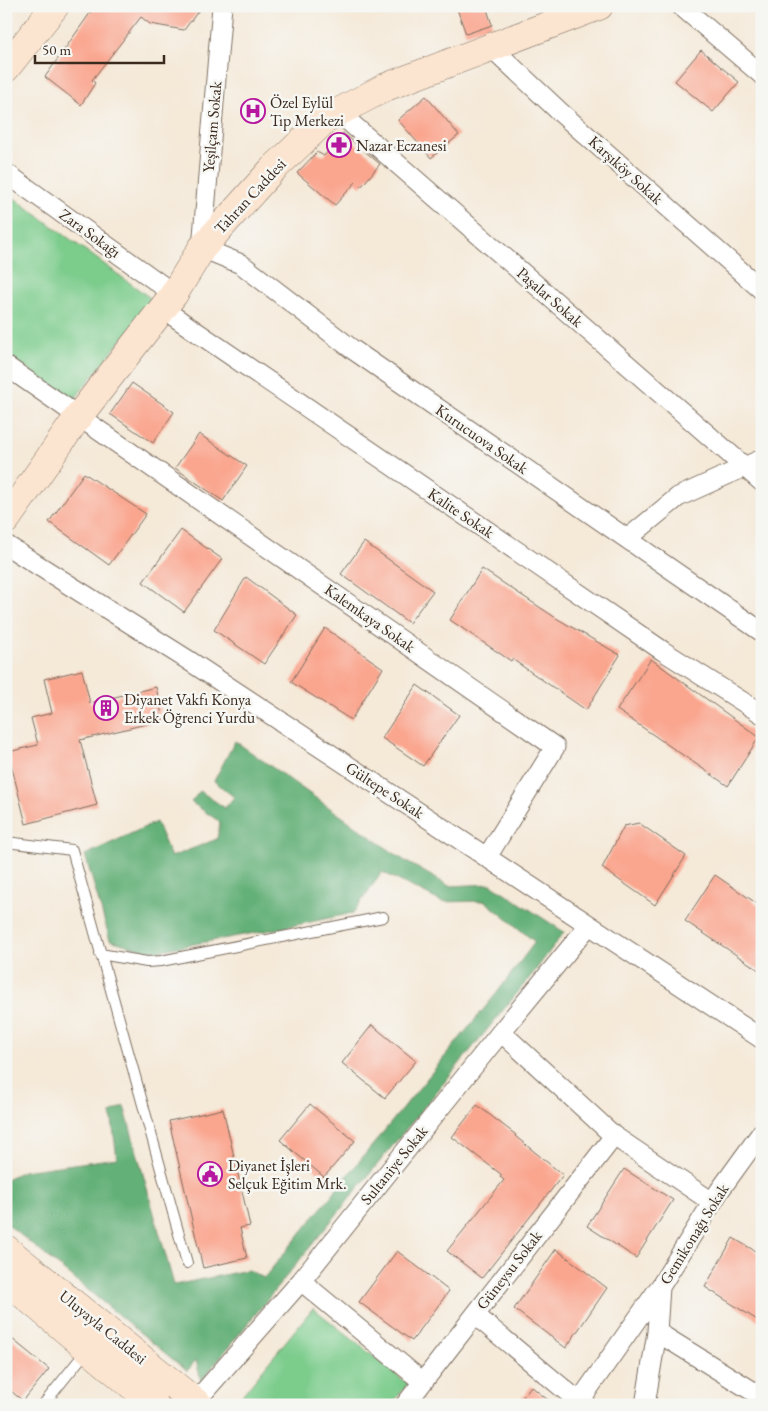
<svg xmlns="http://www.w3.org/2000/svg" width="768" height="1411" font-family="'EB Garamond',serif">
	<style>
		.green { fill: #7bcc8c; stroke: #5b7b55 }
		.forest { fill: #64b078; stroke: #506d4b }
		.building { fill: #faa68f }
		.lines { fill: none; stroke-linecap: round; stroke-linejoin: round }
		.lane-casing { stroke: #7c6d5f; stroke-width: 12 }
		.street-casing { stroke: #7c6d5f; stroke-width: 21 }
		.secondary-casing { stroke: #7c6d5f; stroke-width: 29 }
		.lane { stroke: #fff; stroke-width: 10 }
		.street { stroke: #fff; stroke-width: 19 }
		.secondary { stroke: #fce5d0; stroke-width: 28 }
		.labels { text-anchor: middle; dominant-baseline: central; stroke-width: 5; stroke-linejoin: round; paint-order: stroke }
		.poi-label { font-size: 16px; fill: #3b2a1e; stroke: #f6f6f2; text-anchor: start }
		.street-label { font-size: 16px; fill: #3b2a1e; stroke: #f6f6f2 }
	</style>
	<rect width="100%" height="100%" fill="#f6f6f2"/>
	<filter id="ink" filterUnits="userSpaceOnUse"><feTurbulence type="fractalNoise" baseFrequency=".02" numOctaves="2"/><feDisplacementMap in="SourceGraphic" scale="10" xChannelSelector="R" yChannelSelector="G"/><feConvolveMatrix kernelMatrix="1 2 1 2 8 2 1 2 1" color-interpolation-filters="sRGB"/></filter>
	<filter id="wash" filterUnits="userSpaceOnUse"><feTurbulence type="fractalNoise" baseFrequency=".0096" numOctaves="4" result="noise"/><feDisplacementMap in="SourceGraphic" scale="20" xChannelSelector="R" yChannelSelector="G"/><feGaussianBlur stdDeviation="1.12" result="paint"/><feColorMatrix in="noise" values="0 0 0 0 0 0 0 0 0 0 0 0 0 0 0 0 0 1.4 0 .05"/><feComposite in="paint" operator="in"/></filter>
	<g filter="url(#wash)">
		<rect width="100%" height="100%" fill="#f5e9d8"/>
		<path class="green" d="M 6,192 L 153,300 L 72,402 L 6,354 Z
			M 313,1308 L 408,1384 L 391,1405 L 234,1405 Z"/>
		<path class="forest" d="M 235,741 L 405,861 L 449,886 L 491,884 L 564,932 L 535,971 L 201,1381 L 196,1360 L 187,1371 L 6,1223 L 6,1179 L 23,1171 L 117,1158 L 111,1113 L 124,1106 L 174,1285 L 248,1270 L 264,1278 L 496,994 L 535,942 L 485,901 L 442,902 L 382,872 L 353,913 L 282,928 L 151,952 L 110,940 L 85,855 L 156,822 L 171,857 L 217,839 L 220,822 L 191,802 L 200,791 L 225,808 L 234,797 L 214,781 Z"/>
		<g id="blocks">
			<path class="building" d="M 95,6 L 202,6 L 184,30 L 150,24 L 141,17 L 92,80 L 95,83 L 81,105 L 45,77 Z
				M 456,6 L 486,6 L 492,25 L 466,34 Z
				M 701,50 L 739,82 L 713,112 L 675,81 Z
				M 426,96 L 459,135 L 431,158 L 398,120 Z
				M 343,133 L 380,164 L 361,187 L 356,182 L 335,205 L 297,173 L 317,152 L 324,156 Z
				M 132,383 L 174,412 L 153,443 L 110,414 Z
				M 199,434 L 247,466 L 223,501 L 175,468 Z
				M 84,473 L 146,514 L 109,565 L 49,522 Z
				M 181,530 L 222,559 L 184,612 L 143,582 Z
				M 364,542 L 433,591 L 409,623 L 341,574 Z
				M 482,569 L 556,618 L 620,655 L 586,710 L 512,659 L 511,661 L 450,620 Z
				M 246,577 L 297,615 L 264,664 L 214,630 Z
				M 325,628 L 383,668 L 351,720 L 291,682 Z
				M 651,659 L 759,737 L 728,786 L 617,710 Z
				M 82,670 L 90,703 L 156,687 L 163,720 L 80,740 L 97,805 L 26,824 L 8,752 L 38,745 L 31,718 L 52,713 L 44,679 Z
				M 417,685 L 459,715 L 423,766 L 382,738 Z
				M 639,823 L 686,856 L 655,905 L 602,868 L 624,826 Z
				M 715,875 L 762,907 L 762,972 L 685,921 Z
				M 372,1025 L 416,1061 L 385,1098 L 342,1063 Z
				M 310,1104 L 355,1141 L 324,1177 L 280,1140 Z
				M 477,1105 L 516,1135 L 515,1136 L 563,1175 L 482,1278 L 447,1251 L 504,1180 L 500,1177 L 502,1175 L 452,1137 Z
				M 223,1109 L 250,1226 L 240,1228 L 247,1258 L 203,1268 L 169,1121 Z
				M 624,1169 L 673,1200 L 636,1258 L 587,1226 Z
				M 733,1238 L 762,1255 L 762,1323 L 705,1287 Z
				M 556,1249 L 607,1288 L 566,1348 L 514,1309 Z
				M 397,1251 L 449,1291 L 412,1341 L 359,1302 Z
				M 6,1334 L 49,1369 L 23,1401 L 6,1387 Z
				M 531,1386 L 554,1405 L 517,1405 Z"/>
		</g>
	</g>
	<g filter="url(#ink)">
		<use href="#blocks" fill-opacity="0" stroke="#7c6d5f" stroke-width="1"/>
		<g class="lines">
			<defs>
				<path id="lane" d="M 6,842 L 72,850 L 187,1263
					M 100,954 L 147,962 L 161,961 L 383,917
					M 43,1405 L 88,1349"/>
				<path id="street" d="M 222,6 L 202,248 L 241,264 L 352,349 L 762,632
					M 681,6 L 762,75
					M 491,47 L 560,112 L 762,290
					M 338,112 L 762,482
					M 6,173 L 174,294
					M 163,309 L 663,651 L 762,714
					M 6,366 L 555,747 L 487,857
					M 627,539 L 678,497 L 762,459
					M 6,545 L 188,660 L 762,1039
					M 501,1032 L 614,1136 L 712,1202
					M 301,1281 L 423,1382
					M 475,1315 L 583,1405
					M 657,1332 L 762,1397
					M 195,1402 L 301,1281 L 501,1032 L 589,925
					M 579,1402 L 659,1288
					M 405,1405 L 614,1136
					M 645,1405 L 657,1332 L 660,1287 L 720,1190 L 762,1132"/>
				<path id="secondary" d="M 6,68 L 55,6
					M 6,520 L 78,417 L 174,294 L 202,248 L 272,170 L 327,118 L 386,87 L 599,6
					M 6,1249 L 199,1405
					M 6,1280 L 155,1405"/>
			</defs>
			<use href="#lane" class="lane-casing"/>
			<use href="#street" class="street-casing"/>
			<use href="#secondary" class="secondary-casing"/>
			<use href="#lane" class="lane"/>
			<use href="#street" class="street"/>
			<use href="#secondary" class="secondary"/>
		</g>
	</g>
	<defs>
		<symbol id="hospital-ring" viewBox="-11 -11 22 22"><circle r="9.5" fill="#f6f6f2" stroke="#b5179e" stroke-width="1.5"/><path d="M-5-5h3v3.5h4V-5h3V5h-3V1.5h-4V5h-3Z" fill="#b5179e"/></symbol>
		<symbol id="pharmacy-ring" viewBox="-11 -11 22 22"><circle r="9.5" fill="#f6f6f2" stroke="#b5179e" stroke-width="1.5"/><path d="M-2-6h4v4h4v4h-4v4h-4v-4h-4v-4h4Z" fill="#b5179e"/></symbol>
		<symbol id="building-ring" viewBox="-11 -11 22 22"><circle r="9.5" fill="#f6f6f2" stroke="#b5179e" stroke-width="1.5"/><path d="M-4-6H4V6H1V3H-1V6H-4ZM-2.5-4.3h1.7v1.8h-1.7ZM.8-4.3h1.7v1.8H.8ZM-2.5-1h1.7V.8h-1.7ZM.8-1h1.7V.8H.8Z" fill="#b5179e"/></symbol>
		<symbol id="civic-ring" viewBox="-11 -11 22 22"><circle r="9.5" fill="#f6f6f2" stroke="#b5179e" stroke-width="1.5"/><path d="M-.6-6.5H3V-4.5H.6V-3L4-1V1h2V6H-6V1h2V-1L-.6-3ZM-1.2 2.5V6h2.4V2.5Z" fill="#b5179e"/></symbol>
	</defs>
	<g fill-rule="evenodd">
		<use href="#hospital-ring" x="239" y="97" width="28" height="28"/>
		<use href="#pharmacy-ring" x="325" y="131" width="28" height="28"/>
		<use href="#building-ring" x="92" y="694" width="28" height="28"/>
		<use href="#civic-ring" x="196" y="1160" width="28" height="28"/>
	</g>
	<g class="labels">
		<g class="poi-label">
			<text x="270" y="102">Özel Eylül<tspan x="270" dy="18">Tıp Merkezi</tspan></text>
			<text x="356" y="145">Nazar Eczanesi</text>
			<text x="124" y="699">Diyanet Vakfı Konya<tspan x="124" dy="18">Erkek Öğrenci Yurdu</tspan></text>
			<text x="228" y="1165">Diyanet İşleri<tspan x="228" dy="18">Selçuk Eğitim Mrk.</tspan></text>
		</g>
		<g class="street-label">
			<text transform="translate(212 127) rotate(-85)">Yeşilçam Sokak</text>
			<text transform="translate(626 170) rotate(42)">Karşıköy Sokak</text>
			<text transform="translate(250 196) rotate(-47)">Tahran Caddesi</text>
			<text transform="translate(90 233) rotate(36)">Zara Sokağı</text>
			<text transform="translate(550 297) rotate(41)">Paşalar Sokak</text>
			<text transform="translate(482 439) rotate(35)">Kurucuova Sokak</text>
			<text transform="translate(461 513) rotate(34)">Kalite Sokak</text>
			<text transform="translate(370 618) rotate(35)">Kalemkaya Sokak</text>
			<text transform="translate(385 790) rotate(33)">Gültepe Sokak</text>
			<text transform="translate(394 1165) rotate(-51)">Sultaniye Sokak</text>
			<text transform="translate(694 1234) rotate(-58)">Gemikonağı Sokak</text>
			<text transform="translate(509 1270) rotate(-52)">Güneysu Sokak</text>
			<text transform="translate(103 1327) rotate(39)">Uluyayla Caddesi</text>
		</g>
	</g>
	<rect width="768" height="1411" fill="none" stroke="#f6f6f2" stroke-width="25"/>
	<path d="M35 55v8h129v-8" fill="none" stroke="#3b2a1e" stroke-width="2.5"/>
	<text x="42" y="55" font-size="15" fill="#3b2a1e" stroke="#f6f6f2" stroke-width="4" paint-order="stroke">50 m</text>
</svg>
